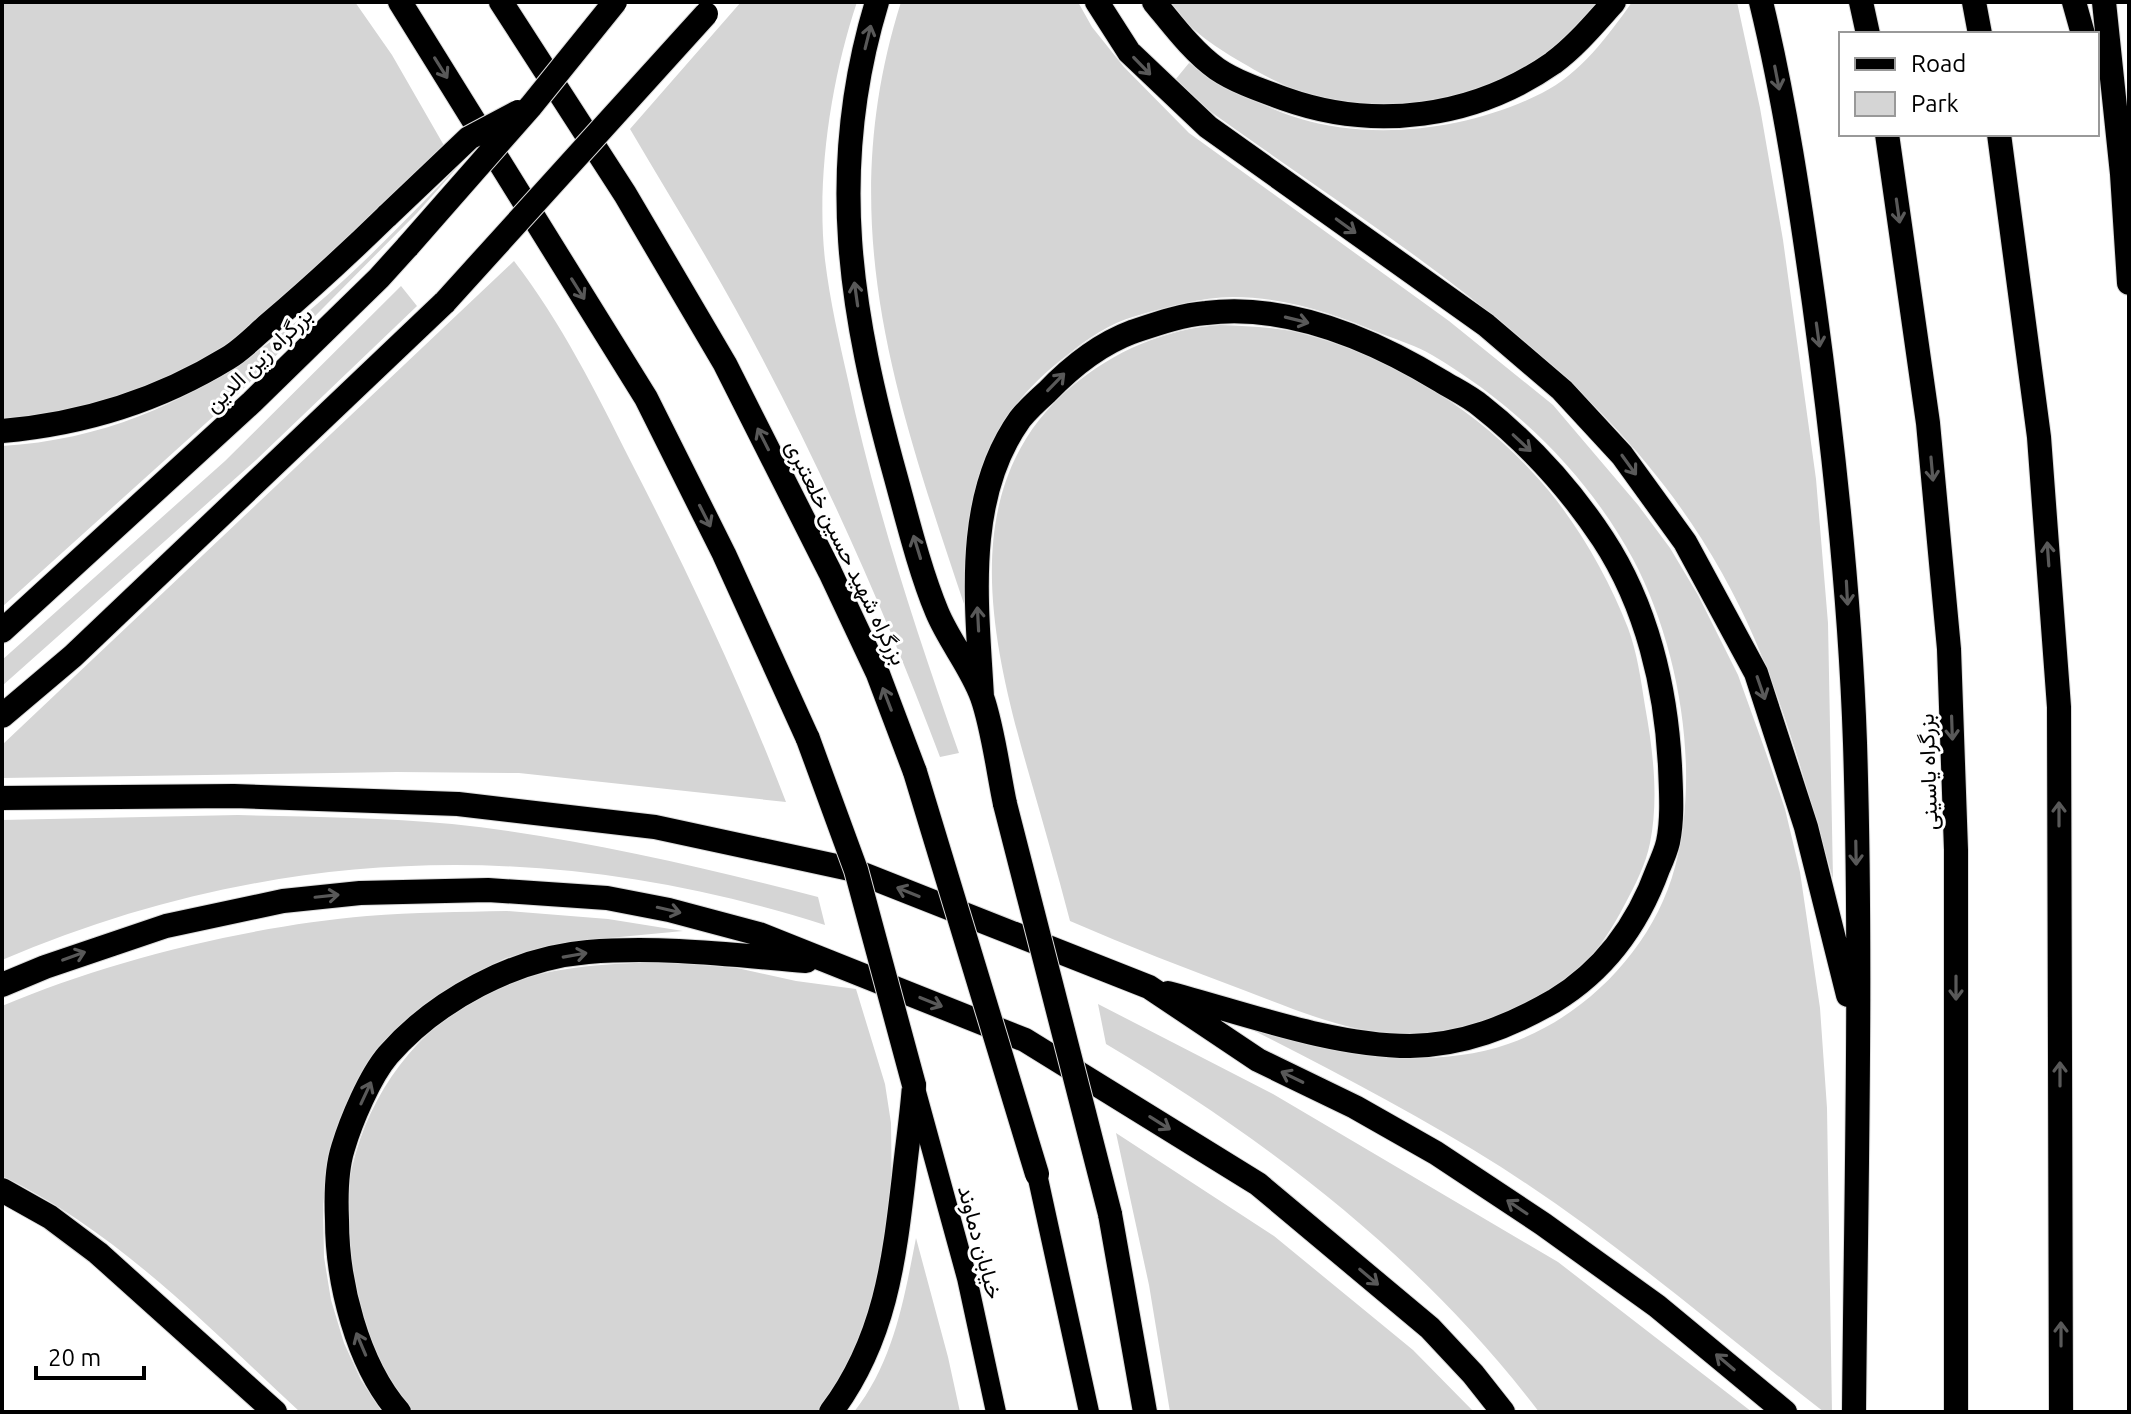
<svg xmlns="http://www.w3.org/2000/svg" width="2131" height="1414" font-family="Ubuntu,Vazirmatn,sans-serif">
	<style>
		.green { fill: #d5d5d5 }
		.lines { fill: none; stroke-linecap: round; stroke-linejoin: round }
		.major-casing { stroke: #dbdbdb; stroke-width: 22 }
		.highway-casing { stroke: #dbdbdb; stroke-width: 26 }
		.major { stroke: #000; stroke-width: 20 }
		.highway { stroke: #000; stroke-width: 24 }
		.highway-bridge-casing { stroke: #dbdbdb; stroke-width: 26; stroke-linecap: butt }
		.highway-bridge { stroke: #000; stroke-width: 24 }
		.oneway { stroke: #595959 }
		.labels { text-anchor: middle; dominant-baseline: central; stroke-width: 6; stroke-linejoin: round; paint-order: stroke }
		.street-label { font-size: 22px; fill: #000; stroke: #fff }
	</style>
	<rect width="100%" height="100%" fill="#fff"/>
	<path class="green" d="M 2,2 L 355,2 L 392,55 L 446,149 L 259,323 C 203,361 136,399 69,411 C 47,415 24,417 2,420 Z
		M 741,2 L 857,2 C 831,79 816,179 825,260 C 830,301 839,340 848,380 C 875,507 916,631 959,753 L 940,757 C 882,603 815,453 735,308 C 702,248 665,189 630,129 Z
		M 901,2 L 1078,2 L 1092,27 L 1124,67 L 1189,133 L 1449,321 L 1553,405 L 1638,505 L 1670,548 L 1698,595 L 1738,675 L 1766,753 L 1785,809 L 1800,872 L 1820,1008 L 1827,1108 L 1832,1412 L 1824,1412 C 1717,1329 1615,1240 1501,1167 C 1417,1114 1329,1069 1241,1024 C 1293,1038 1346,1056 1400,1058 C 1435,1059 1474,1056 1508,1044 C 1586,1017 1654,947 1675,867 C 1701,770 1679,646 1633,559 C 1587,474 1515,404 1432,355 C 1417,346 1398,340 1382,334 C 1336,314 1284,297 1233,297 C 1201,297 1167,307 1136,316 C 1110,323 1087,339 1066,356 C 977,425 966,498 964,604 C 895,397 832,221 901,2 Z
		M 1168,2 L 1598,2 C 1586,15 1575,31 1561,42 C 1506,89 1416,113 1344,103 C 1311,99 1276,83 1248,66 C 1218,49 1189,30 1168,2 Z
		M 1632,2 L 1737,2 L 1760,108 L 1783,240 L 1816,479 L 1828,623 L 1833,879 C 1803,775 1776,669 1722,573 C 1608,368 1396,245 1211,112 L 1175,80 L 1189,63 C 1224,84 1258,106 1298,118 C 1375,142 1471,129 1542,93 C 1579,75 1609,35 1632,2 Z
		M 472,151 L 417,213 L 236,396 L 2,607 L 2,446 C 208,434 338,291 472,151 Z
		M 514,261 C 561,322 596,392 630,460 C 688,572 741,685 786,802 L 519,773 L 397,772 L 2,778 L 2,745 Z
		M 401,286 L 417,306 L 256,460 L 2,686 L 2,660 L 225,461 Z
		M 1220,325 C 1247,326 1274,327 1300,333 C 1400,358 1494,420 1557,501 C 1586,539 1611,584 1628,628 C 1637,652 1641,680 1645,706 C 1653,750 1659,799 1650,843 C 1646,864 1635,885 1625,904 C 1598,956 1573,982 1519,1007 C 1489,1020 1454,1032 1421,1034 C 1360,1038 1301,1012 1246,991 C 1187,969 1128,946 1070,921 C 1057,871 1043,823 1029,774 C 992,645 953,487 1071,387 C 1114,351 1165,329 1220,325 Z
		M 238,815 C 309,817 381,817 452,824 C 576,837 697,866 818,897 L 825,925 C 547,836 271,845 2,960 L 2,820 Z
		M 507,911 L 608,919 L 683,931 L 588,940 L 548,946 L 506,958 L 475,973 L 443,993 L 331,1152 L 323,1204 L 324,1257 L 331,1300 L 344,1343 L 361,1380 L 382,1412 L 300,1412 C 207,1326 117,1231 2,1176 L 2,1006 C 109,960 251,926 367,916 C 414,912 461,912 507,911 Z
		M 665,962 L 737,968 L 796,981 L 856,989 L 885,1084 L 891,1123 L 892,1202 L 868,1323 L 837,1388 L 819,1412 L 412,1412 C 403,1399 392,1386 384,1372 C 372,1351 362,1322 355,1299 C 350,1284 351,1266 349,1250 C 348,1237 345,1222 346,1208 C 353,1112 412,1022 503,986 C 555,965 609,964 665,962 Z
		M 1098,1004 L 1273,1094 L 1558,1262 L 1752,1412 L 1539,1412 C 1423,1259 1269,1141 1106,1044 Z
		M 1116,1133 L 1274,1236 L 1413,1350 L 1474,1412 L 1170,1412 L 1149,1285 Z
		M 916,1238 L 948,1357 L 960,1412 L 854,1412 C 894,1361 904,1299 916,1238 Z"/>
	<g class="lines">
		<defs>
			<path id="major" d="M 916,1092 L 967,1278 L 996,1412
				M 1037,1174 L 1089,1412"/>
			<path id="highway" d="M 400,2 L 646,398 L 724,554 L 808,739
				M 501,2 L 625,194 L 725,364 L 830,572 L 878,674 L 915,772
				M 877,2 C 826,170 850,313 896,478 C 908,522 920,571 937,612 C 949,641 971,667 982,697 C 993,728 998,771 1005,804
				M 1097,2 L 1129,52 L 1208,127 L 1486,325 L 1562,390 L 1622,455 L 1685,542 L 1756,673 L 1806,827 L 1848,995
				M 1154,2 C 1173,25 1193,52 1217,69 C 1236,82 1263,91 1285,99 C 1375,131 1474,118 1553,63 C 1576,46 1595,23 1614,2
				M 1761,2 C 1785,101 1800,203 1814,303 C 1834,449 1850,596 1855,743 C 1862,966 1856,1189 1854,1412
				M 1861,2 L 1868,34
				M 1974,2 L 1980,34
				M 2074,2 L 2083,34
				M 2104,2 L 2122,174 L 2129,283
				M 1887,134 L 1928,423 L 1949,649 L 1956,850 L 1956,1412
				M 1999,134 L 2039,437 L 2059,707 L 2061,1412
				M 2,431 C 83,424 158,401 228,358 C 243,349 257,334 270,323 C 311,288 350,252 388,215
				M 2,631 L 252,402 L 379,278 L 408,246
				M 982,697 C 977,605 963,499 1020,419 C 1028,409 1038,400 1047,392 C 1071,367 1100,344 1132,332 C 1156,324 1181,315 1206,313 C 1288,303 1372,339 1441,381 C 1454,389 1469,396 1481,406 C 1528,443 1570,489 1603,539 C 1647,606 1666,688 1670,766 C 1671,791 1673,818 1668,842 C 1666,851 1662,860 1658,869 C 1638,924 1605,970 1554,1001 C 1509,1027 1463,1045 1410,1046 C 1332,1046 1244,1013 1168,993
				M 2,716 L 73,656 L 445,302
				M 2,798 L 234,796 L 458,804 L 655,827 L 850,869 L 1149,987 L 1258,1060 L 1355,1107 L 1436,1153 L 1543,1224 L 1657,1306 L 1785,1412
				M 2,985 L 45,967 L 166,926 L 283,901 L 360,893 L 488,890 L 607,898 L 669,910 L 759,934 L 1025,1040 L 1258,1184 L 1430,1328 L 1473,1374 L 1503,1412
				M 2,1190 L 50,1217 L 98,1253 L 275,1412
				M 1110,1214 L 1145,1412
				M 399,1412 C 357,1364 337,1282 337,1220 C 336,1197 336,1170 343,1148 C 351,1121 370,1076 388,1055 C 436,1000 515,958 588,952 C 661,946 733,955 806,961
				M 831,1412 C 885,1340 894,1262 904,1176 C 907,1146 912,1115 914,1085"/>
		</defs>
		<use href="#major" class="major-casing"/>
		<use href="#highway" class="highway-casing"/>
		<use href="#major" class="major"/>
		<use href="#highway" class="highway"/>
		<defs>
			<path id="highway-bridge" d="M 388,215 L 469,138 L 518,112
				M 408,246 L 531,106 L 615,2
				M 445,302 L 706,14
				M 808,739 L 856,870 L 914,1085
				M 915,772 L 1037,1174
				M 1005,804 L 1110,1214"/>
		</defs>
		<use href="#highway-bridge" class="highway-bridge-casing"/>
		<use href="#highway-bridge" class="highway-bridge"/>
	</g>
	<defs><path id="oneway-shaft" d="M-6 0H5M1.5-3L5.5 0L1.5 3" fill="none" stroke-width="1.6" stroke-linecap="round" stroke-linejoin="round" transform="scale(2)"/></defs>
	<g class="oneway">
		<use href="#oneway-shaft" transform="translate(868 37) rotate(-76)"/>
		<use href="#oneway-shaft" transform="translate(1142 66) rotate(46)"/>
		<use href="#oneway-shaft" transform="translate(441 68) rotate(58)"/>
		<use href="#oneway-shaft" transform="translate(1777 78) rotate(79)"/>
		<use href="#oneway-shaft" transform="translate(1898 211) rotate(82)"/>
		<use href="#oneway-shaft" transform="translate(1346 226) rotate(36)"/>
		<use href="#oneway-shaft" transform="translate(578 289) rotate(58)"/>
		<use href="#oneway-shaft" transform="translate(856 294) rotate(-98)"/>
		<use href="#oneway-shaft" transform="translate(1297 320) rotate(14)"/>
		<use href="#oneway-shaft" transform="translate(1818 335) rotate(82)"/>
		<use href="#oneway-shaft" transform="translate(1056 382) rotate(-46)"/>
		<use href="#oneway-shaft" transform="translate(763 439) rotate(-117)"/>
		<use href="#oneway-shaft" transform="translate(1522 443) rotate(43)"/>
		<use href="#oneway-shaft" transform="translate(1629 465) rotate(54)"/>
		<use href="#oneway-shaft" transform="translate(1932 469) rotate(85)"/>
		<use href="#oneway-shaft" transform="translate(705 516) rotate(63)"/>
		<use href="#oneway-shaft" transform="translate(917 547) rotate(-107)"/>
		<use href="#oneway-shaft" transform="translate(2048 554) rotate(-94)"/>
		<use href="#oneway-shaft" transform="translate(1847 593) rotate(87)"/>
		<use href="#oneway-shaft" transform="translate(978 619) rotate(-93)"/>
		<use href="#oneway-shaft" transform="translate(1761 688) rotate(71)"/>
		<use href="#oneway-shaft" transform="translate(887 699) rotate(-111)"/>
		<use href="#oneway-shaft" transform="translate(1952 728) rotate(88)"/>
		<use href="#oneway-shaft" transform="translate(2059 814) rotate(-90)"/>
		<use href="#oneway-shaft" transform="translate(1856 853) rotate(89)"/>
		<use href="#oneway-shaft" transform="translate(908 892) rotate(-158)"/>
		<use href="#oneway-shaft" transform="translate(327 896) rotate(-6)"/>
		<use href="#oneway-shaft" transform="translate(669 910) rotate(13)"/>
		<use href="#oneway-shaft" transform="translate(575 955) rotate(-10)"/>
		<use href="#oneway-shaft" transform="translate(74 956) rotate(-20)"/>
		<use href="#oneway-shaft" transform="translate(1956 988) rotate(90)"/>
		<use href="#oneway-shaft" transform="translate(931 1002) rotate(22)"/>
		<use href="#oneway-shaft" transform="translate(2060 1074) rotate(-90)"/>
		<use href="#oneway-shaft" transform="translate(1292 1077) rotate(-154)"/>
		<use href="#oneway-shaft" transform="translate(366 1093) rotate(-65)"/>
		<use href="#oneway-shaft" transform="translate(1160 1123) rotate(32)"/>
		<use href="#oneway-shaft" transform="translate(1517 1207) rotate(-146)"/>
		<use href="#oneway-shaft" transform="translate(1369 1277) rotate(40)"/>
		<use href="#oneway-shaft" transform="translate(2061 1334) rotate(-90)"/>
		<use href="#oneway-shaft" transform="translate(361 1344) rotate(-113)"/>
		<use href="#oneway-shaft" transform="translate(1725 1362) rotate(-140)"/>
	</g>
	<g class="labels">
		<g class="street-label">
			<text transform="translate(258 359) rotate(-44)">بزرگراه زین الدین</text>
			<text transform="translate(847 552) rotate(64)">بزرگراه شهید حسین خلعتبری</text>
			<text transform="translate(1927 772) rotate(-92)">بزرگراه یاسینی</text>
			<text transform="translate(981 1242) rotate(75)">خیابان دماوند</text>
		</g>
	</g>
	<rect width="2131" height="1414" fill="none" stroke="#000000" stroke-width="8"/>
	<rect x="1839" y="32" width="260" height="104" fill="#ffffff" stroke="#999999" stroke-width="2"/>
	<rect x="1855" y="58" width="40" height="12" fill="#000000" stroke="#999999" stroke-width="2"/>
	<text x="1911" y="72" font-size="24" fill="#000000">Road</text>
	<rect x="1855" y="92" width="40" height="24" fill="#d5d5d5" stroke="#999999" stroke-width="2"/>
	<text x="1911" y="112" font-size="24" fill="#000000">Park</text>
	<path d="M36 1366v12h108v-12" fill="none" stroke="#000000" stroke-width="4"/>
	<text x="48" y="1366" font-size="24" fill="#000000" stroke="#ffffff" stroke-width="6" paint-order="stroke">20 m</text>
</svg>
